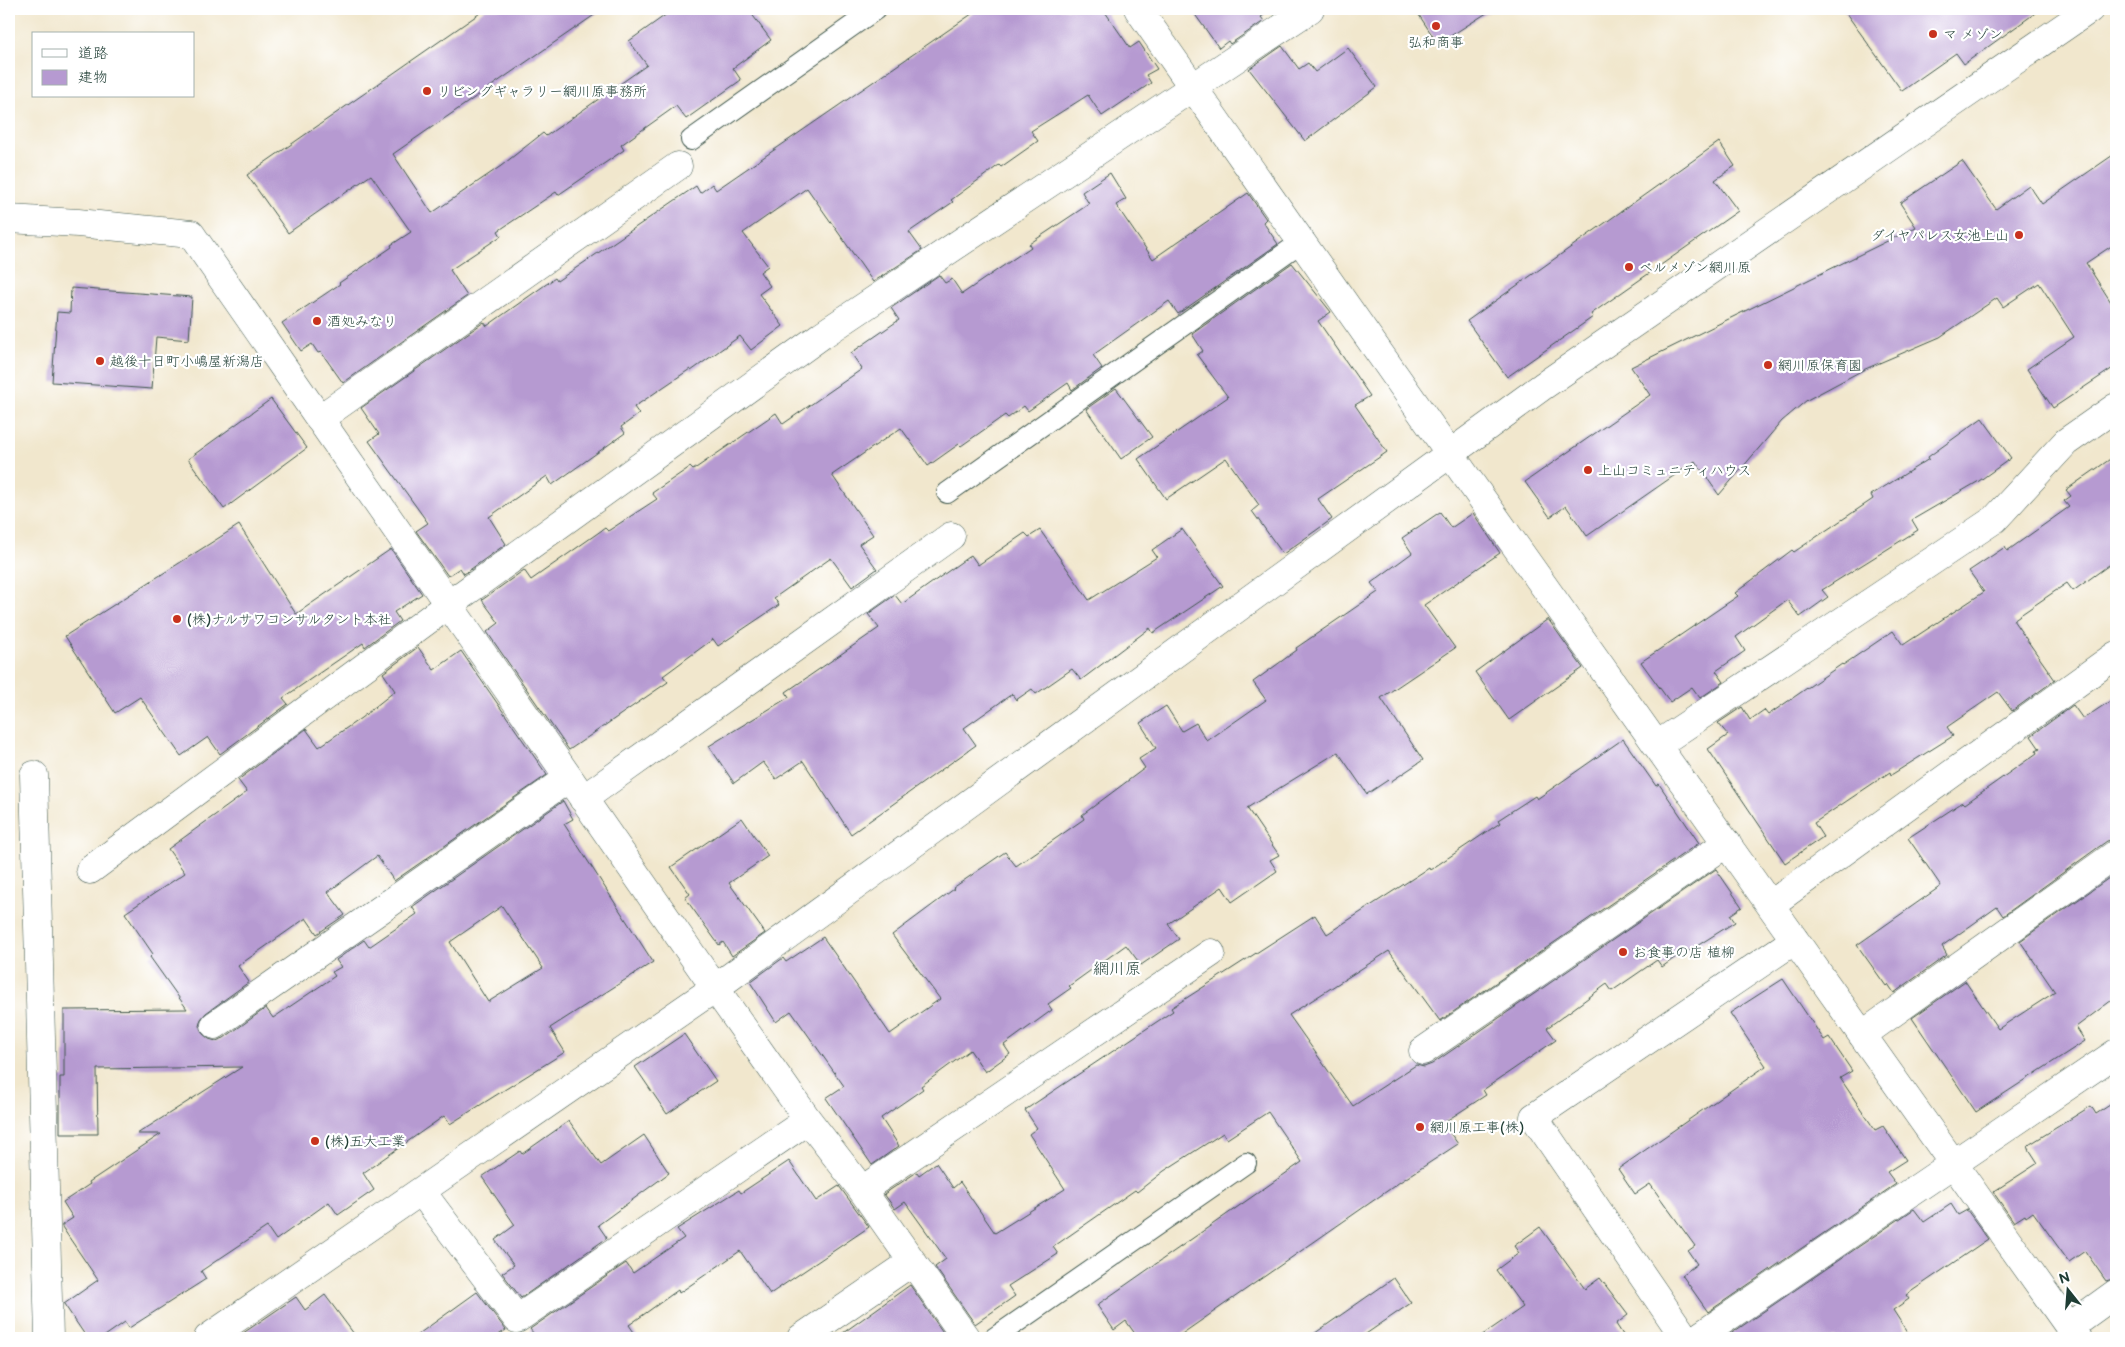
<svg xmlns="http://www.w3.org/2000/svg" width="2125" height="1347" font-family="'Balsamiq Sans','Klee One',sans-serif">
	<style>
		.building { fill: #b69ad1; fill-rule: evenodd }
		.lines { fill: none; stroke-linecap: round; stroke-linejoin: round }
		.service-casing { stroke: #3e564b; stroke-width: 22 }
		.minor-casing { stroke: #3e564b; stroke-width: 29 }
		.service { stroke: #fff; stroke-width: 20 }
		.minor { stroke: #fff; stroke-width: 28 }
		.poi-dot { fill: #c8321e; stroke: #fff; stroke-width: 2 }
		.labels { text-anchor: middle; dominant-baseline: central; stroke-width: 4.5; stroke-linejoin: round; paint-order: stroke }
		.poi-label { font-size: 14px; fill: #1f3d34; stroke: #fff; text-anchor: start }
		.quarter-label { font-size: 16px; fill: #1f3d34; stroke: #fff }
	</style>
	<rect width="100%" height="100%" fill="#fff"/>
	<filter id="ink" filterUnits="userSpaceOnUse"><feTurbulence type="fractalNoise" baseFrequency=".02" numOctaves="2"/><feDisplacementMap in="SourceGraphic" scale="10" xChannelSelector="R" yChannelSelector="G"/><feConvolveMatrix kernelMatrix="1 2 1 2 8 2 1 2 1" color-interpolation-filters="sRGB"/></filter>
	<filter id="wash" filterUnits="userSpaceOnUse"><feTurbulence type="fractalNoise" baseFrequency=".0096" numOctaves="4" result="noise"/><feDisplacementMap in="SourceGraphic" scale="20" xChannelSelector="R" yChannelSelector="G"/><feGaussianBlur stdDeviation="1.12" result="paint"/><feColorMatrix in="noise" values="0 0 0 0 0 0 0 0 0 0 0 0 0 0 0 0 0 1.4 0 .05"/><feComposite in="paint" operator="in"/></filter>
	<g filter="url(#wash)">
		<rect width="100%" height="100%" fill="#f1e7cd"/>
		<g id="blocks">
			<path class="building" d="M 486,9 L 603,9 L 393,154 L 432,213 L 501,166 L 543,133 L 546,136 L 647,65 L 629,41 L 674,9 L 748,9 L 771,40 L 733,68 L 741,80 L 686,119 L 676,106 L 621,145 L 624,150 L 558,195 L 556,192 L 498,231 L 501,236 L 450,270 L 467,296 L 343,383 L 321,352 L 318,353 L 312,344 L 301,351 L 282,323 L 340,284 L 339,283 L 392,247 L 391,245 L 411,232 L 371,175 L 288,233 L 247,175 Z
				M 979,9 L 1103,9 L 1130,48 L 1139,42 L 1157,69 L 1146,75 L 1151,83 L 1102,116 L 1088,95 L 1031,131 L 1038,141 L 1001,167 L 999,165 L 951,200 L 953,202 L 909,232 L 922,250 L 873,282 L 807,188 L 743,233 L 768,266 L 760,272 L 770,286 L 759,294 L 783,326 L 751,350 L 740,336 L 691,371 L 690,369 L 634,407 L 639,414 L 621,427 L 625,433 L 552,485 L 547,476 L 489,517 L 506,544 L 464,574 L 460,568 L 448,576 L 416,531 L 428,523 L 369,441 L 379,434 L 361,408 L 484,322 L 487,326 L 555,278 L 557,281 L 696,186 L 700,193 L 712,184 L 716,190 Z
				M 1191,9 L 1272,9 L 1261,17 L 1264,21 L 1230,44 L 1228,41 L 1219,48 Z
				M 1415,9 L 1493,9 L 1438,44 Z
				M 1843,9 L 2041,9 L 1964,64 L 1956,53 L 1902,91 Z
				M 1282,46 L 1299,69 L 1308,63 L 1315,72 L 1348,48 L 1377,87 L 1305,141 L 1249,69 Z
				M 1719,142 L 1735,166 L 1715,180 L 1738,211 L 1591,314 L 1593,317 L 1507,377 L 1467,321 Z
				M 2116,153 L 2116,243 L 2086,263 L 2116,310 L 2116,366 L 2053,408 L 2027,369 L 2074,337 L 2039,283 L 2003,307 L 1997,298 L 1940,337 L 1863,370 L 1807,400 L 1782,421 L 1719,495 L 1695,461 L 1587,536 L 1566,506 L 1550,517 L 1525,482 L 1650,395 L 1631,367 L 1916,227 L 1900,203 L 1962,161 L 1996,209 L 2029,185 L 2042,204 Z
				M 1110,173 L 1126,199 L 1116,205 L 1153,259 L 1248,193 L 1266,219 L 1263,222 L 1278,244 L 1178,314 L 1169,301 L 1093,355 L 1102,368 L 1072,390 L 1068,383 L 1028,411 L 1024,406 L 1008,418 L 1005,415 L 961,446 L 959,444 L 928,466 L 901,428 L 832,475 L 873,535 L 859,544 L 877,569 L 852,587 L 831,558 L 774,598 L 779,605 L 718,646 L 713,639 L 663,676 L 668,682 L 569,750 L 487,632 L 499,623 L 482,600 L 524,570 L 531,580 L 605,528 L 608,531 L 657,499 L 652,493 L 690,467 L 693,470 L 776,413 L 783,424 L 862,369 L 851,353 L 899,320 L 891,308 L 939,275 L 945,283 L 952,279 L 962,294 L 1031,247 L 1029,244 L 1089,204 L 1082,192 Z
				M 1292,263 L 1331,312 L 1318,321 L 1370,396 L 1355,405 L 1387,452 L 1318,499 L 1332,519 L 1283,554 L 1252,511 L 1259,505 L 1226,458 L 1166,499 L 1138,459 L 1228,397 L 1197,355 L 1203,351 L 1192,334 Z
				M 71,288 L 192,297 L 189,340 L 156,337 L 152,389 L 52,382 L 57,312 L 70,313 Z
				M 1116,388 L 1152,437 L 1121,459 L 1086,409 Z
				M 271,399 L 307,448 L 224,509 L 188,459 Z
				M 1982,418 L 2011,458 L 1979,481 L 1912,520 L 1918,530 L 1822,590 L 1828,597 L 1800,617 L 1787,600 L 1736,637 L 1745,651 L 1716,671 L 1724,682 L 1700,698 L 1692,687 L 1670,702 L 1641,662 L 1738,596 L 1735,593 L 1792,550 L 1794,552 L 1873,499 L 1871,495 L 1929,459 L 1928,457 Z
				M 2116,455 L 2116,560 L 2073,591 L 2067,583 L 2013,620 L 2055,680 L 2012,711 L 1998,692 L 1947,727 L 1953,736 L 1891,775 L 1890,772 L 1814,823 L 1823,837 L 1785,863 L 1708,749 L 1728,735 L 1718,723 L 1742,707 L 1750,720 L 1764,710 L 1768,715 L 1842,664 L 1843,665 L 1893,631 L 1903,645 L 1984,592 L 1969,571 L 2005,547 L 2007,551 L 2069,507 L 2064,501 L 2071,496 L 2066,490 Z
				M 1440,512 L 1451,528 L 1473,513 L 1500,553 L 1424,605 L 1455,648 L 1381,698 L 1423,760 L 1390,782 L 1388,780 L 1367,794 L 1338,752 L 1247,808 L 1279,855 L 1270,860 L 1277,871 L 1232,902 L 1222,887 L 1168,924 L 1179,939 L 1141,965 L 1126,945 L 1069,986 L 1071,988 L 1048,1004 L 1052,1010 L 1004,1045 L 1010,1054 L 985,1072 L 970,1050 L 921,1086 L 923,1089 L 881,1118 L 899,1146 L 872,1165 L 826,1098 L 844,1086 L 791,1011 L 776,1022 L 750,982 L 783,958 L 786,962 L 823,937 L 890,1034 L 940,999 L 892,935 L 954,889 L 953,888 L 1005,852 L 1016,866 L 1084,819 L 1082,815 L 1145,768 L 1139,759 L 1156,748 L 1140,723 L 1166,706 L 1182,731 L 1196,723 L 1207,741 L 1266,700 L 1253,682 L 1297,650 L 1296,648 L 1378,592 L 1371,583 L 1412,553 L 1402,538 Z
				M 239,525 L 296,614 L 391,549 L 422,594 L 394,612 L 400,621 L 365,647 L 363,643 L 283,698 L 288,704 L 220,754 L 208,737 L 181,756 L 140,697 L 115,713 L 65,636 Z
				M 1182,529 L 1223,586 L 1153,633 L 1150,628 L 1081,680 L 1072,669 L 1036,694 L 1032,689 L 1016,700 L 1012,694 L 964,728 L 976,745 L 851,834 L 803,761 L 776,779 L 763,762 L 734,783 L 709,746 L 789,697 L 786,692 L 879,628 L 868,614 L 895,595 L 902,604 L 971,555 L 978,565 L 1025,533 L 1029,537 L 1040,530 L 1089,600 L 1157,557 L 1152,550 Z
				M 1548,619 L 1583,668 L 1509,720 L 1475,672 Z
				M 418,647 L 434,670 L 461,651 L 547,775 L 394,881 L 377,856 L 328,892 L 345,915 L 317,934 L 306,918 L 238,966 L 249,982 L 206,1013 L 201,1019 L 199,1026 L 203,1034 L 209,1039 L 216,1041 L 224,1038 L 266,1008 L 273,1018 L 335,976 L 332,972 L 341,967 L 336,960 L 364,940 L 369,947 L 417,914 L 412,907 L 563,801 L 573,819 L 564,824 L 653,962 L 550,1028 L 565,1052 L 450,1124 L 444,1116 L 363,1173 L 374,1190 L 338,1215 L 329,1202 L 276,1240 L 267,1227 L 201,1271 L 206,1279 L 129,1328 L 125,1322 L 102,1338 L 87,1338 L 64,1304 L 98,1280 L 62,1227 L 62,1225 L 73,1218 L 63,1202 L 90,1184 L 89,1182 L 161,1134 L 137,1134 L 242,1067 L 97,1069 L 98,1134 L 60,1134 L 60,1077 L 64,1077 L 64,1010 L 187,1009 L 150,957 L 153,954 L 125,913 L 185,873 L 168,849 L 247,792 L 238,780 L 306,729 L 319,747 L 361,718 L 395,691 L 383,673 ZM 502,906 L 543,968 L 488,1002 L 450,942 Z
				M 2116,697 L 2116,839 L 2107,841 L 2003,916 L 1997,907 L 1942,946 L 1947,955 L 1894,993 L 1888,984 L 1886,986 L 1857,945 L 1941,886 L 1908,838 L 1963,802 L 1965,804 L 2037,753 L 2036,751 L 2040,749 L 2031,736 L 2073,705 L 2083,719 Z
				M 1623,739 L 1656,786 L 1659,784 L 1699,843 L 1440,1021 L 1389,951 L 1289,1015 L 1353,1106 L 1416,1065 L 1424,1067 L 1432,1064 L 1716,869 L 1742,907 L 1730,915 L 1735,922 L 1689,951 L 1687,949 L 1662,967 L 1657,960 L 1612,991 L 1607,984 L 1547,1028 L 1556,1040 L 1483,1090 L 1486,1095 L 1443,1123 L 1458,1144 L 1400,1182 L 1176,1338 L 1138,1338 L 1126,1321 L 1114,1330 L 1097,1305 L 1302,1162 L 1268,1112 L 1227,1139 L 1223,1133 L 1164,1171 L 1137,1192 L 1135,1190 L 1053,1247 L 1058,1254 L 1008,1286 L 1015,1296 L 975,1324 L 935,1267 L 946,1259 L 905,1202 L 895,1209 L 884,1194 L 917,1172 L 919,1175 L 936,1163 L 953,1188 L 960,1182 L 995,1233 L 1065,1189 L 1029,1134 L 1037,1128 L 1025,1110 L 1173,1011 L 1171,1008 L 1315,915 L 1327,934 L 1429,868 L 1430,870 L 1500,823 L 1498,820 L 1535,796 L 1537,799 Z
				M 742,818 L 768,856 L 729,883 L 765,933 L 732,956 L 723,942 L 719,945 L 685,898 L 690,894 L 671,867 Z
				M 2116,873 L 2116,997 L 2076,1027 L 2085,1041 L 1976,1112 L 1912,1018 L 1965,981 L 1998,1029 L 2055,992 L 2020,941 Z
				M 1783,979 L 1824,1040 L 1829,1037 L 1852,1071 L 1840,1078 L 1875,1130 L 1883,1126 L 1906,1160 L 1887,1172 L 1896,1184 L 1708,1312 L 1682,1275 L 1697,1264 L 1688,1251 L 1695,1246 L 1650,1184 L 1635,1194 L 1618,1169 L 1766,1066 L 1730,1013 Z
				M 684,1034 L 716,1081 L 667,1114 L 635,1067 Z
				M 2116,1101 L 2116,1278 L 2106,1281 L 2085,1251 L 2069,1262 L 2033,1212 L 2026,1217 L 2025,1215 L 2014,1222 L 1993,1192 L 2038,1163 L 2027,1146 L 2091,1106 L 2096,1114 Z
				M 569,1121 L 601,1165 L 644,1135 L 669,1173 L 598,1225 L 607,1238 L 521,1298 L 502,1273 L 514,1265 L 495,1240 L 515,1225 L 482,1177 L 520,1151 L 522,1154 Z
				M 789,1161 L 816,1201 L 839,1186 L 869,1227 L 770,1294 L 740,1251 L 679,1293 L 678,1290 L 629,1325 L 638,1338 L 537,1338 L 530,1329 L 626,1263 L 633,1273 L 684,1238 L 677,1229 L 739,1190 L 741,1193 Z
				M 1951,1204 L 1958,1215 L 1967,1210 L 1988,1239 L 1906,1295 L 1909,1299 L 1893,1310 L 1911,1338 L 1726,1337 L 1914,1209 L 1924,1222 Z
				M 1540,1227 L 1585,1289 L 1600,1278 L 1628,1315 L 1616,1324 L 1625,1338 L 1478,1338 L 1523,1307 L 1496,1270 L 1519,1253 L 1514,1246 Z
				M 1394,1278 L 1411,1303 L 1360,1338 L 1308,1338 Z
				M 910,1285 L 947,1338 L 836,1338 Z
				M 477,1292 L 506,1330 L 494,1338 L 413,1338 Z
				M 325,1295 L 357,1338 L 236,1338 L 296,1297 L 305,1310 Z"/>
		</g>
	</g>
	<g filter="url(#ink)">
		<use href="#blocks" fill-opacity="0" stroke="#3e564b" stroke-width="1"/>
		<g class="lines">
			<defs>
				<path id="service" d="M 691,140 L 876,9
					M 947,493 L 1301,242
					M 994,1338 L 1246,1163"/>
				<path id="minor" d="M 1138,9 L 1451,455 L 2077,1338
					M 9,219 L 78,223 L 191,234 L 715,988 L 808,1120 L 862,1190 L 966,1338
					M 319,419 L 678,166
					M 1657,745 L 1995,519 L 2066,442 L 2116,407
					M 34,775 L 49,1338
					M 583,799 L 951,536
					M 90,870 L 448,605 L 822,335 L 1310,9
					M 1770,905 L 2116,655
					M 215,1025 L 569,778
					M 1862,1035 L 2116,854
					M 1423,1051 L 1727,843
					M 862,1190 L 1211,953
					M 421,1191 L 517,1319 L 808,1120
					M 2069,1327 L 2116,1293
					M 208,1338 L 715,988 L 1543,386 L 2090,9
					M 801,1338 L 912,1262
					M 1685,1338 L 1534,1117 L 1795,940
					M 1697,1338 L 2116,1053"/>
			</defs>
			<use href="#service" class="service-casing"/>
			<use href="#minor" class="minor-casing"/>
			<use href="#service" class="service"/>
			<use href="#minor" class="minor"/>
		</g>
	</g>
	<g class="poi-dot">
		<circle cx="1436" cy="26" r="5"/>
		<circle cx="1933" cy="34" r="5"/>
		<circle cx="427" cy="91" r="5"/>
		<circle cx="2019" cy="235" r="5"/>
		<circle cx="1629" cy="267" r="5"/>
		<circle cx="317" cy="321" r="5"/>
		<circle cx="100" cy="361" r="5"/>
		<circle cx="1768" cy="365" r="5"/>
		<circle cx="1588" cy="470" r="5"/>
		<circle cx="177" cy="619" r="5"/>
		<circle cx="1623" cy="952" r="5"/>
		<circle cx="1420" cy="1127" r="5"/>
		<circle cx="315" cy="1141" r="5"/>
	</g>
	<g class="labels">
		<g class="poi-label">
			<text x="1943" y="34">マ メゾン</text>
			<text x="1436" y="42" text-anchor="middle">弘和商事</text>
			<text x="437" y="91">リビングギャラリー網川原事務所</text>
			<text x="2009" y="235" text-anchor="end">ダイヤパレス女池上山</text>
			<text x="1639" y="267">ベルメゾン網川原</text>
			<text x="327" y="321">酒処みなり</text>
			<text x="110" y="361">越後十日町小嶋屋新潟店</text>
			<text x="1778" y="365">網川原保育園</text>
			<text x="1598" y="470">上山コミュニティハウス</text>
			<text x="187" y="619">(株)ナルサワコンサルタント本社</text>
			<text x="1633" y="952">お食事の店 植柳</text>
			<text x="1430" y="1127">網川原工事(株)</text>
			<text x="325" y="1141">(株)五大工業</text>
		</g>
		<g class="quarter-label">
			<text x="1117" y="969">網川原</text>
		</g>
	</g>
	<rect width="2125" height="1347" fill="none" stroke="#fff" stroke-width="30"/>
	<rect x="32" y="32" width="162" height="65" fill="#ffffff" stroke="#a5b1ae"/>
	<rect x="42" y="49" width="25" height="8" fill="#ffffff" stroke="#a5b1ae"/>
	<text x="78" y="58" font-size="15" fill="#1f3d34">道路</text>
	<rect x="42" y="70" width="25" height="15" fill="#b69ad1" stroke="#a5b1ae"/>
	<text x="78" y="82" font-size="15" fill="#1f3d34">建物</text>
	<g transform="translate(2068 1290) rotate(343)" stroke="#ffffff" stroke-width="4" paint-order="stroke">
	<path d="M0-4L9 19L0 12L-9 19Z" fill="#1f3d34"/>
	<text y="-8" font-size="14" font-weight="bold" text-anchor="middle" fill="#1f3d34">N</text>
	</g>
</svg>
